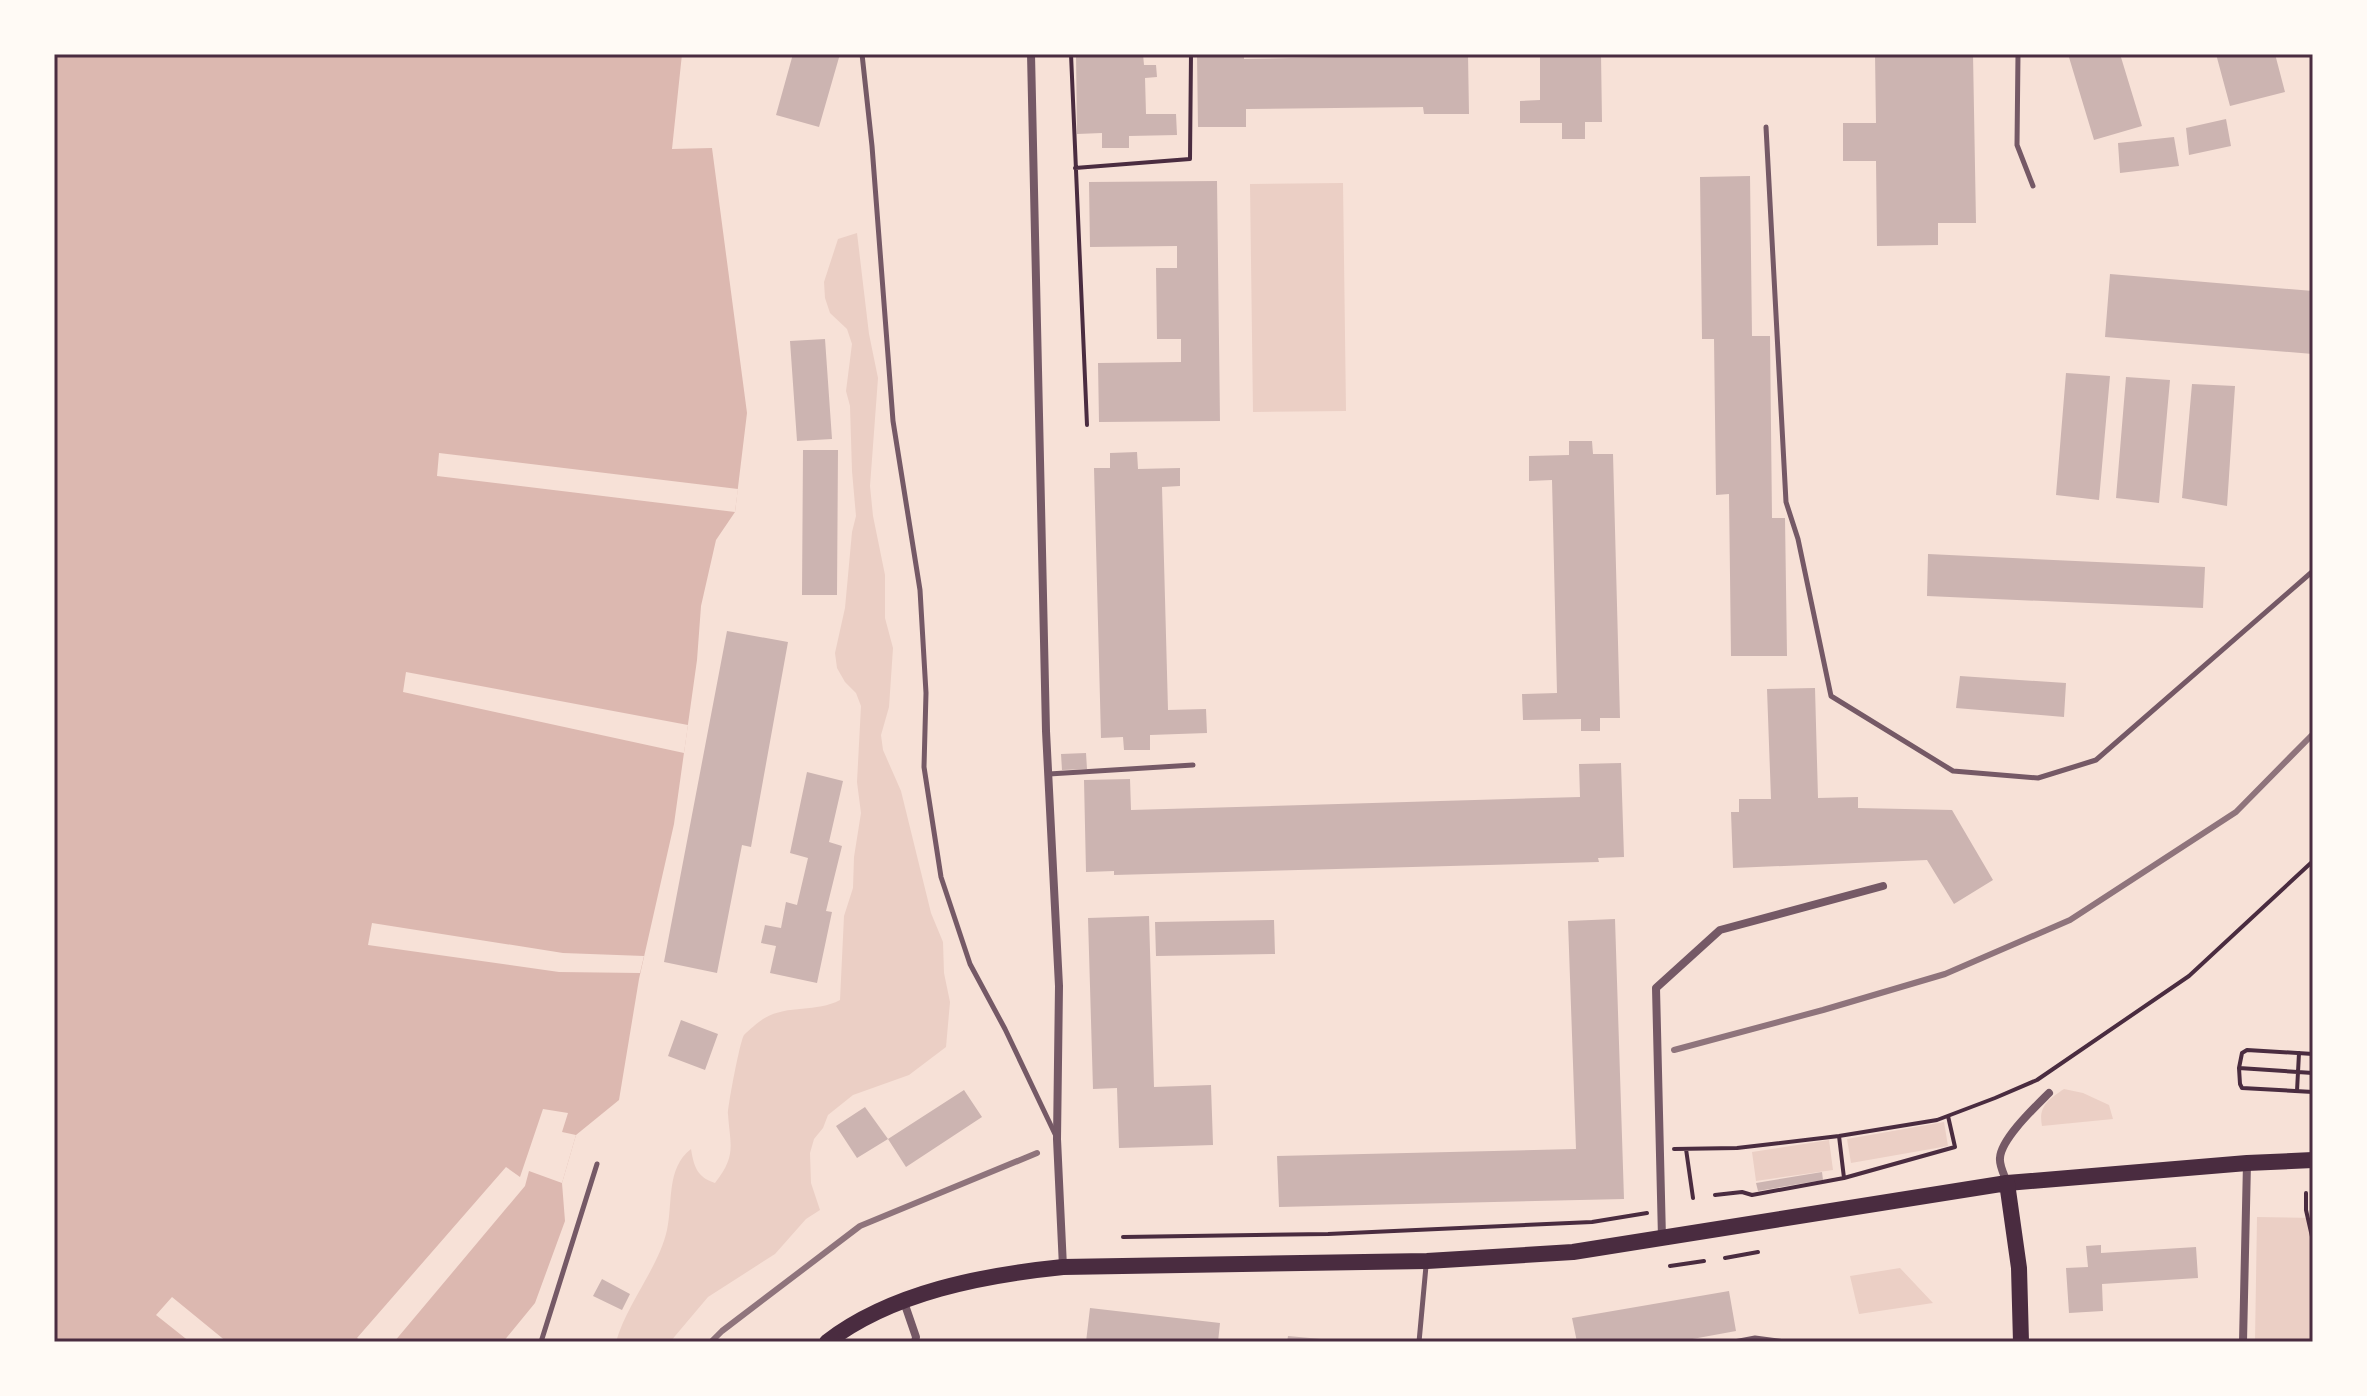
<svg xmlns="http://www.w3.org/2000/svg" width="2367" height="1396" font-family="Lato,sans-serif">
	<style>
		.green { fill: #ebcfc5 }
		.water { fill: #dcb8b0 }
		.pier { fill: #f7e1d7 }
		.building { fill: #ccb4b1 }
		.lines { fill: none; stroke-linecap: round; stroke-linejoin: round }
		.path { stroke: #4a2c40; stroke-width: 4 }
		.service { stroke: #755966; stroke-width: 5 }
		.minor { stroke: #755966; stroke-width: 8 }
		.secondary { stroke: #4a2c40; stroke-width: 16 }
		.primary { stroke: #4a2c40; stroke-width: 16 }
		.rail { stroke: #8f747c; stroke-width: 6 }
		.neatline { fill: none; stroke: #4a2c40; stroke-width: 3 }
	</style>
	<rect width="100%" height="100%" fill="#f7e1d7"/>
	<path class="green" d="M 1343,183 L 1346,411 L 1253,412 L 1250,184 Z
		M 857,233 L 869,334 L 878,378 L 870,486 L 873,516 L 885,575 L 885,618 L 893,648 L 889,707 L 881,735 L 883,750 L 901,791 L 931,913 L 943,942 L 944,973 L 950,1002 L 946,1047 L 909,1075 L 853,1095 L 828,1115 L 823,1128 L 814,1139 L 810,1153 L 811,1183 L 820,1210 L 806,1219 L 775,1254 L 708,1297 L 670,1342 L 616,1342 C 627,1303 659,1267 667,1230 C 673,1203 666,1168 691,1149 C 694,1167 697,1177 715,1183 C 737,1155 730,1145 728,1114 C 728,1105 740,1041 744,1035 C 749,1030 757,1023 763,1019 C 787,1004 816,1013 840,1000 L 844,916 L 853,888 L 854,857 L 861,813 L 857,782 L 861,706 L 856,693 L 845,682 L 837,668 L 835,653 L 845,608 L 852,532 L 856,516 L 852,471 L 850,406 L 846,391 L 852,344 L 847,329 L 830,313 L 825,298 L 824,282 L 838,239 Z
		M 2064,1089 L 2083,1093 L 2109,1105 L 2113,1119 L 2042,1126 C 2038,1106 2049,1099 2064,1089 Z
		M 1944,1122 L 1948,1146 L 1851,1163 L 1847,1139 Z
		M 1829,1140 L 1833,1170 L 1756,1181 L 1752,1152 Z
		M 2257,1217 L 2313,1218 L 2313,1342 L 2255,1342 Z
		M 1900,1268 L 1933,1303 L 1859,1314 L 1850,1276 Z"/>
	<path class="water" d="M 54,54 L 682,54 L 672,149 L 712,148 L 747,413 L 735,512 L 716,540 L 701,606 L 697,660 L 674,824 L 639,979 L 619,1100 L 576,1135 L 562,1183 L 565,1221 L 535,1303 L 503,1342 L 54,1342 Z"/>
	<path class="pier" d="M 439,453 L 738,489 L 735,512 L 437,476 Z
		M 406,672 L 688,725 L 684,753 L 403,692 Z
		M 372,923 L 563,953 L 644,956 L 640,973 L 559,972 L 368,945 Z
		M 543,1109 L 568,1113 L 562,1132 L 576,1135 L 562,1183 L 529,1171 L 525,1186 L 394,1342 L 363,1342 L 357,1338 L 506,1167 L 520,1177 Z
		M 172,1297 L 227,1342 L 190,1342 L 156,1315 Z"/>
	<path class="building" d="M 793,54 L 840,54 L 819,127 L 776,115 Z
		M 1076,54 L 1143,54 L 1144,65 L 1156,65 L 1157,77 L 1145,78 L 1146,114 L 1176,114 L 1177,135 L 1129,136 L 1129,148 L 1102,148 L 1102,133 L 1077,134 Z
		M 1197,54 L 1244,54 L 1244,59 L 1468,54 L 1469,114 L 1424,114 L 1423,107 L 1246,109 L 1246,127 L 1198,127 Z
		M 1540,54 L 1601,54 L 1602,122 L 1585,122 L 1585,139 L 1562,139 L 1562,123 L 1520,123 L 1520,101 L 1540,100 Z
		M 1875,54 L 1973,54 L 1976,223 L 1938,223 L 1938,245 L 1877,246 L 1876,161 L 1843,161 L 1843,123 L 1876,123 Z
		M 2068,54 L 2120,54 L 2142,126 L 2094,140 Z
		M 2216,54 L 2275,54 L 2285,92 L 2230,106 Z
		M 2226,119 L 2231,146 L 2189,155 L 2186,128 Z
		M 2174,137 L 2179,166 L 2120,173 L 2118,143 Z
		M 1750,176 L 1752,336 L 1770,336 L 1772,518 L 1785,518 L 1787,656 L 1731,656 L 1729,494 L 1716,495 L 1714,339 L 1702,339 L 1700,177 Z
		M 1217,181 L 1220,421 L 1099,422 L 1098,363 L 1181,362 L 1181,339 L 1157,339 L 1156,268 L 1177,268 L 1177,246 L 1090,247 L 1089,182 Z
		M 2110,274 L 2313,291 L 2313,354 L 2105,337 Z
		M 825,339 L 832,439 L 797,441 L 790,341 Z
		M 2066,373 L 2110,376 L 2099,500 L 2056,495 Z
		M 2126,377 L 2170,380 L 2159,503 L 2116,498 Z
		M 2192,384 L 2235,386 L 2227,506 L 2182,498 Z
		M 1569,441 L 1592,441 L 1593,454 L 1613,454 L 1620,718 L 1600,718 L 1600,731 L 1581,731 L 1581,719 L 1523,720 L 1522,694 L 1557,693 L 1552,480 L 1529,481 L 1529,456 L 1569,455 Z
		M 803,450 L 838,450 L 837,595 L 802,595 Z
		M 1137,452 L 1138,469 L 1180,468 L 1180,486 L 1162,487 L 1168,710 L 1206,709 L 1207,733 L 1150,735 L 1150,750 L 1124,750 L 1123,737 L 1101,738 L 1094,468 L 1110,468 L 1110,453 Z
		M 1928,554 L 2205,567 L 2203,608 L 1927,596 Z
		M 727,631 L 788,642 L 751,847 L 742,845 L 717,973 L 664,962 Z
		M 1960,676 L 2066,683 L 2064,717 L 1956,708 Z
		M 1815,688 L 1818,798 L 1858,797 L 1858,808 L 1952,810 L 1993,880 L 1954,904 L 1927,860 L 1733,868 L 1731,812 L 1739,812 L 1739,799 L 1771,799 L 1767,689 Z
		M 1086,753 L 1087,769 L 1062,770 L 1061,754 Z
		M 1621,763 L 1624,857 L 1598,858 L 1599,862 L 1114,875 L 1114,871 L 1086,872 L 1084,780 L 1130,779 L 1131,810 L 1580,797 L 1579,764 Z
		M 807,772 L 843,781 L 829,842 L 842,846 L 826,911 L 832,912 L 817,983 L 770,973 L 776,946 L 761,943 L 765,925 L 781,928 L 786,902 L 797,905 L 808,858 L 790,853 Z
		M 1149,916 L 1154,1087 L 1211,1085 L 1213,1145 L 1119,1148 L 1117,1088 L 1093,1089 L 1088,918 Z
		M 1615,919 L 1624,1199 L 1279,1207 L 1277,1156 L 1576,1149 L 1568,921 Z
		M 1274,920 L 1275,954 L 1156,956 L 1155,922 Z
		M 681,1020 L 718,1034 L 705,1070 L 668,1056 Z
		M 964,1090 L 982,1117 L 906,1167 L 888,1139 Z
		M 865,1107 L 888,1139 L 857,1158 L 836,1126 Z
		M 1822,1172 L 1823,1180 L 1758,1191 L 1756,1183 Z
		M 2101,1245 L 2101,1253 L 2196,1247 L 2198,1278 L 2102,1284 L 2103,1311 L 2069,1313 L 2066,1268 L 2088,1267 L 2086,1246 Z
		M 602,1279 L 630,1294 L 622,1310 L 593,1296 Z
		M 1729,1291 L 1736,1331 L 1676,1342 L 1577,1342 L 1572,1318 Z
		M 1090,1308 L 1220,1323 L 1218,1342 L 1086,1342 Z
		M 1288,1336 L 1332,1340 L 1332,1342 L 1287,1342 Z"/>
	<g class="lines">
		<path class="path" d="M 1071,54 L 1087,425
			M 1075,168 L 1190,159 L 1191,54
			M 2313,1054 L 2247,1050 L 2242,1053 L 2239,1068 L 2313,1073
			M 2239,1068 L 2240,1084 L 2242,1088 L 2313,1092
			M 2297,1091 L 2299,1053
			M 1674,1149 L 1737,1148 L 1839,1136 L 1937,1120 L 1995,1098 L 2037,1080 L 2189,976 L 2313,861
			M 1686,1149 L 1693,1198
			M 1844,1178 L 1955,1147 L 1948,1116
			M 2306,1193 L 2306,1210 L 2313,1241
			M 1715,1195 L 1742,1192 L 1752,1195 L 1844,1178 L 1839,1136
			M 1123,1237 L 1328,1234 L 1592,1222 L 1647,1213
			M 1725,1258 L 1758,1252
			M 1670,1266 L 1704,1261"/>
		<path class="service" d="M 862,54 L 872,146 L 893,421 L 920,590 L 926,693 L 924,767 L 941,877 L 970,964 L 1005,1029 L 1055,1134
			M 2018,54 L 2017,145 L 2033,186
			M 1766,127 L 1786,502 L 1798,539 L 1831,696 L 1953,771 L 2038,778 L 2096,760 L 2313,571
			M 1049,774 L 1193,765
			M 541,1342 L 597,1164
			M 1419,1342 L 1426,1266
			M 1734,1342 L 1755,1338 L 1785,1342"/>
		<path class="minor" d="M 1031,54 L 1046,731 L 1059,986 L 1057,1139 L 1063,1267
			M 2007,1183 C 2005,1176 1999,1166 2000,1158 C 2001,1139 2035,1107 2049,1093
			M 1662,1238 L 1656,988 L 1720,930 L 1883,886
			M 904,1302 L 916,1337 L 915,1342
			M 2243,1342 L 2247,1163"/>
		<path class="secondary" d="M 2007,1183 L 2247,1163 L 2313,1160"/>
		<path class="primary" d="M 827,1342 C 892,1292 984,1275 1063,1267 L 1427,1261 L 1573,1252 L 2007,1183 L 2019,1268 L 2021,1342"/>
		<path class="rail" d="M 1674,1050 L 1823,1010 L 1945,974 L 2070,920 L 2236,812 L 2313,734
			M 711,1342 L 722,1331 L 860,1226 L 1037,1153"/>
	</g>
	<rect width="2367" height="1396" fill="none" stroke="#fffaf5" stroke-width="112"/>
	<rect x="56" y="56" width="2255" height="1284" class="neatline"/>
</svg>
